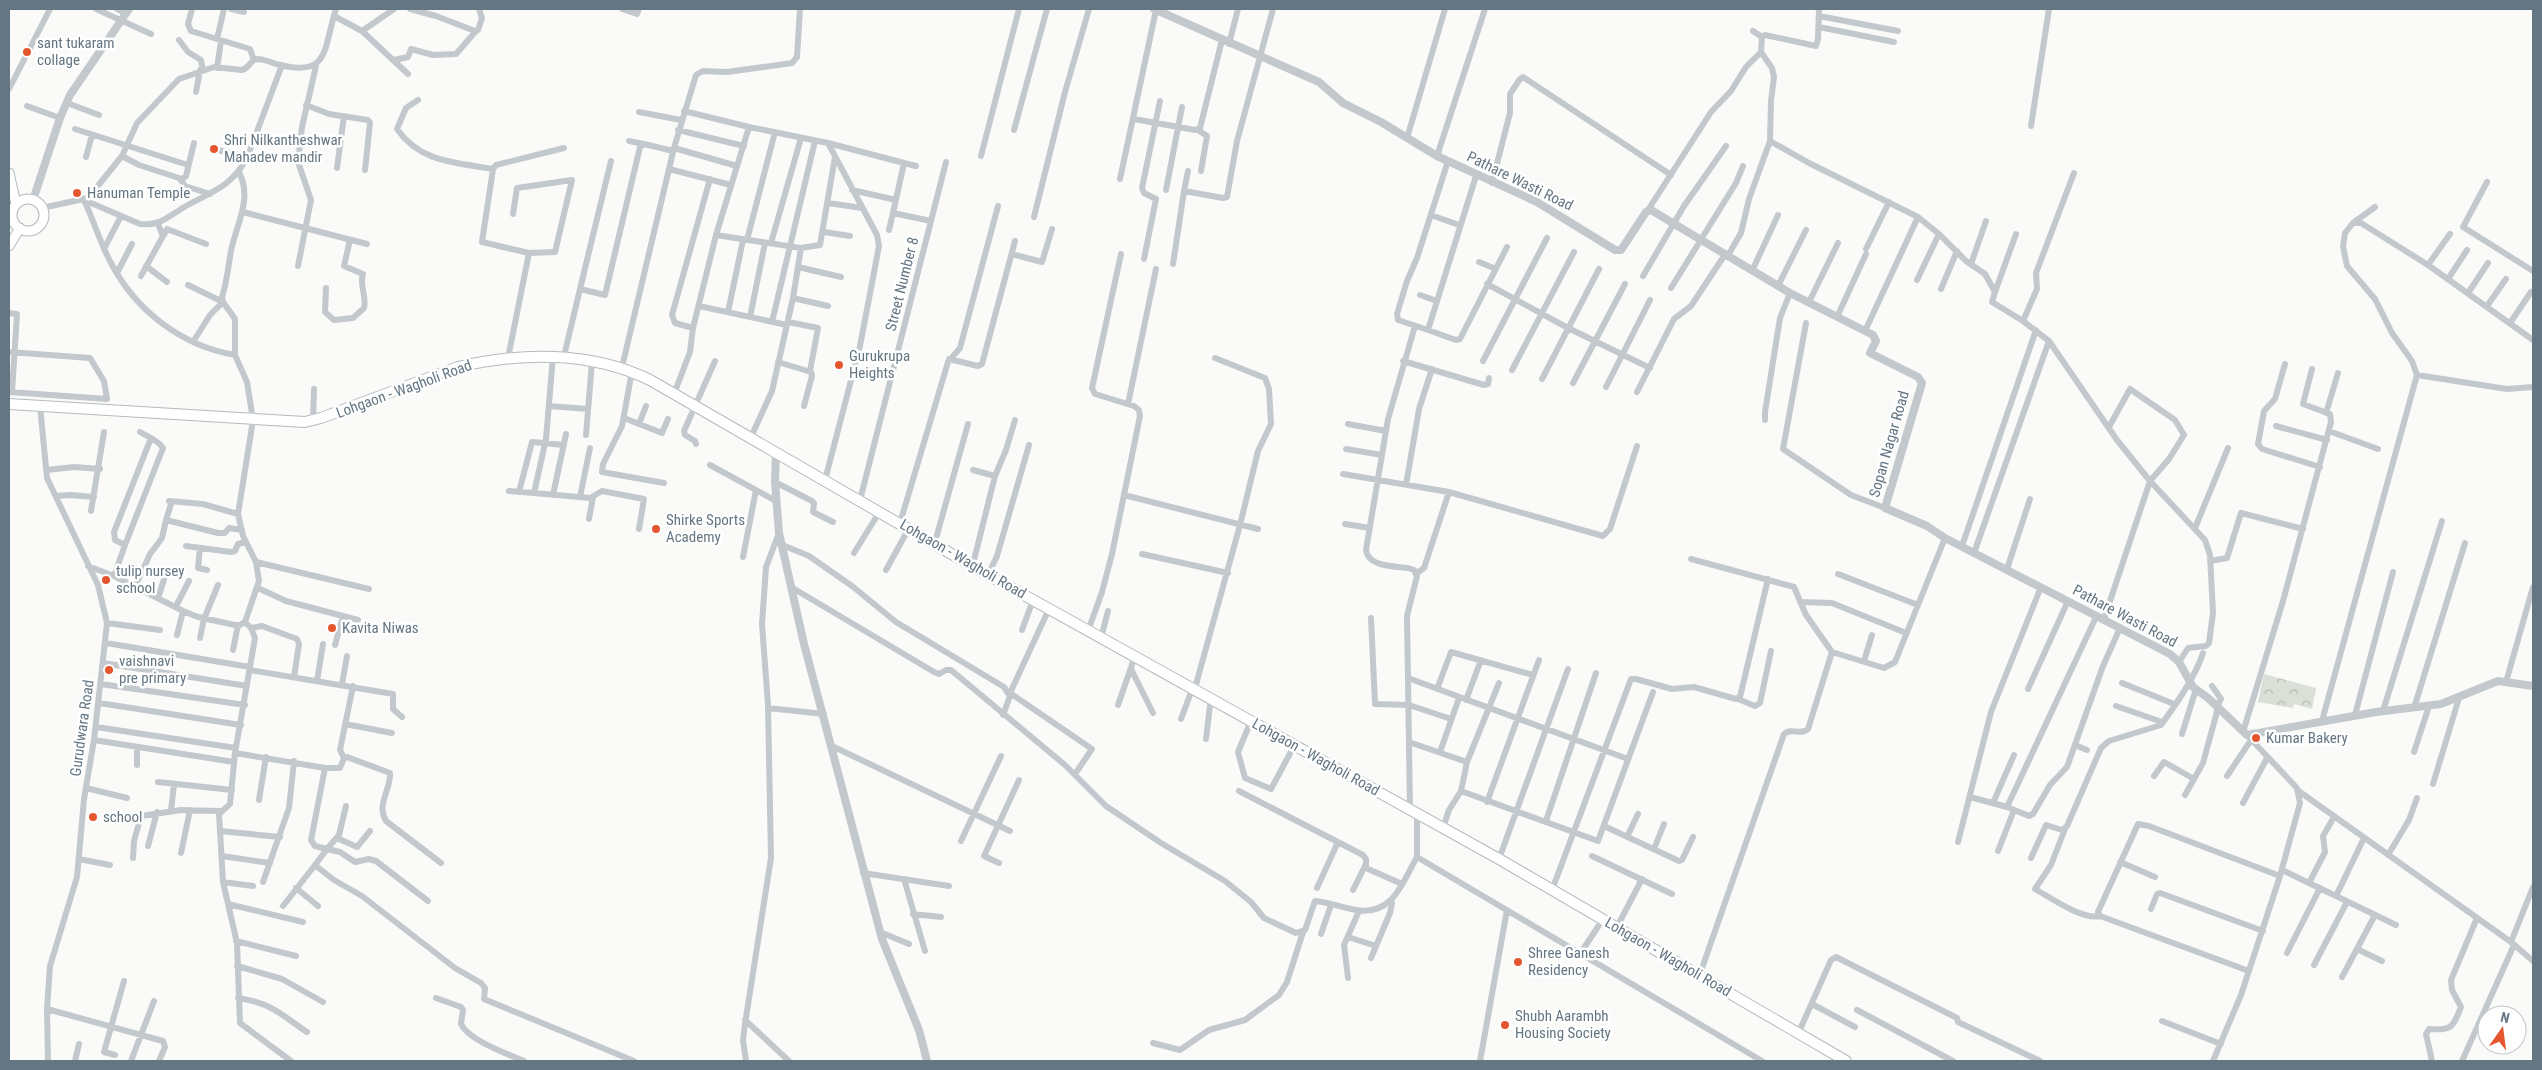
<svg xmlns="http://www.w3.org/2000/svg" width="2542" height="1070" font-family="'Roboto Condensed',sans-serif">
	<style>
		.park { fill: url(#park-crowns) }
		.lines { fill: none; stroke-linecap: round; stroke-linejoin: round }
		.secondary-casing { stroke: #b3babf; stroke-width: 11 }
		.primary-casing { stroke: #b5babe; stroke-width: 12 }
		.minor { stroke: #c3c8cc; stroke-width: 6 }
		.tertiary { stroke: #c3c8cc; stroke-width: 8 }
		.secondary { stroke: #fff; stroke-width: 9 }
		.primary { stroke: #fff; stroke-width: 10 }
		.poi-dot { fill: #e4572e; stroke: #fff; stroke-width: 2 }
		.labels { text-anchor: middle; dominant-baseline: central; stroke-width: 5; stroke-linejoin: round; paint-order: stroke }
		.poi-label { font-size: 15px; fill: #657683; stroke: #fff; text-anchor: start }
		.street-label { font-size: 15px; fill: #657683; stroke: #fff }
	</style>
	<defs>
		<pattern id="park-crowns" width="20" height="18" patternUnits="userSpaceOnUse" patternTransform="scale(1.25)"><rect width="20" height="18" fill="#dadfd7"/><path d="M2 6a3 3 0 1 1 6 0M12 15a3 3 0 1 1 6 0" fill="none" stroke="#b4b9b4"/></pattern>
	</defs>
	<rect width="100%" height="100%" fill="#fafaf8"/>
	<path class="park" d="M 2264,674 L 2316,688 L 2312,709 L 2294,704 L 2293,708 L 2258,702 Z"/>
	<g class="lines">
		<defs>
			<path id="secondary" d="M 9,173 L 16,204
				M12 215a16 16 0 1 1 32 0a16 16 0 1 1-32 0Z
				M 9,246 L 20,228"/>
			<path id="primary" d="M 9,404 L 305,422 L 321,418 L 458,367 C 521,352 591,351 650,380 L 988,575 L 1499,859 L 1846,1061"/>
		</defs>
		<use href="#secondary" class="secondary-casing"/>
		<use href="#primary" class="primary-casing"/>
		<path class="minor" d="M 96,9 L 151,34
			M 117,9 L 126,14
			M 192,9 L 188,24 L 191,31 L 250,49 L 254,60
			M 231,9 L 244,12
			M 410,9 L 436,16 L 475,31 L 478,30 L 482,18 L 479,9
			M 622,9 L 637,14 L 639,9
			M 1819,9 L 1818,39 L 1816,46 L 1765,35 L 1762,37 L 1761,52 L 1772,68 L 1774,77 L 1771,101 L 1770,141 L 1809,163 L 1918,217 L 1939,234 L 1966,261 L 1985,274 L 1995,292 L 1992,302 L 2023,321 L 2049,341 L 2117,440 L 2150,481 L 2205,540 L 2210,555 L 2213,613 L 2209,643 L 2206,646 L 2188,648 L 2179,662
			M 334,16 L 362,31 L 408,74
			M 1819,16 L 1898,31
			M 1819,27 L 1894,42
			M 362,31 L 394,9
			M 1753,31 L 1762,37
			M 217,39 L 224,9
			M 179,40 L 188,52 L 201,60 L 203,70
			M 1229,44 L 1238,9
			M 394,60 L 408,57 L 411,49 L 433,55 L 456,54 L 476,31
			M 217,68 L 221,41
			M 9,89 L 50,9
			M 196,92 L 200,70
			M 418,100 L 406,108 L 397,129 C 421,163 455,162 493,169
			M 67,103 L 99,115
			M 306,105 L 329,114 L 368,120 L 370,123 L 365,170
			M 27,106 L 60,118
			M 684,111 L 749,127 L 828,143 L 877,235 L 879,246 L 860,346 L 825,480
			M 639,112 L 681,120
			M 1134,119 L 1195,130 L 1200,128 L 1222,40
			M 2031,126 L 2049,9
			M 75,129 L 188,165
			M 678,130 L 744,146
			M 1014,130 L 1047,9
			M 1198,130 L 1207,136 L 1201,171
			M 1407,138 L 1445,9
			M 629,141 L 644,144
			M 828,143 L 904,163 L 893,213 L 931,221
			M 674,148 L 737,166
			M 218,150 L 247,157
			M 122,156 L 139,165 L 182,179 L 186,176 L 194,143
			M 981,156 L 1019,9
			M 1437,156 L 1485,9
			M 86,157 L 92,135
			M 1448,161 L 1417,258 L 1407,281 L 1397,314 L 1398,320 L 1428,330 L 1476,176
			M 904,163 L 916,166
			M 337,168 L 344,116
			M 669,169 L 731,185
			M 180,179 L 185,186 L 210,194
			M 1120,179 L 1156,10
			M 2487,182 L 2463,227 L 2533,271
			M 1492,183 L 1510,113 L 1510,94 L 1520,79 L 1523,77 L 1671,175
			M 852,190 L 896,200
			M 1166,190 L 1182,107
			M 1184,191 L 1188,171
			M 84,200 L 140,224 C 161,226 169,216 186,206 C 213,191 231,187 247,158 L 282,65
			M 84,200 C 94,221 100,243 111,263 C 136,311 182,346 235,355
			M 828,203 L 862,208
			M 42,208 L 88,198 L 122,156 L 137,123 L 179,79 L 214,67 L 242,70 C 249,68 249,63 254,60 C 260,57 270,62 276,64 C 331,79 323,48 336,9
			M 1648,210 L 1711,112 L 1731,91 L 1746,67 L 1761,52
			M 243,212 L 367,244
			M 513,214 L 517,188 L 572,180 L 555,252 L 529,253
			M 1431,215 L 1459,225
			M 1034,217 L 1065,92 L 1089,9
			M 2353,223 L 2375,207
			M 889,230 L 893,213
			M 824,232 L 850,236
			M 164,235 L 167,229 L 206,244
			M 716,235 L 801,248 L 820,245 L 835,157
			M 747,240 L 775,132
			M 771,243 L 801,138
			M 104,249 L 121,216
			M 1866,249 L 1889,202
			M 1012,254 L 1042,262 L 1052,229
			M 1727,257 L 1741,233 L 1749,199 L 1770,141
			M 1144,259 L 1156,199 L 1144,193 L 1142,188 L 1160,101
			M 1479,262 L 1496,269
			M 1173,264 L 1184,191 L 1223,198 L 1227,197 L 1237,141 L 1273,9
			M 1971,264 L 1986,221
			M 2428,265 L 2450,234
			M 146,266 L 167,282
			M 298,266 L 311,200 L 298,162 L 302,127 L 316,66
			M 798,267 L 841,277
			M 1752,271 L 1778,215
			M 117,273 L 132,244
			M 141,276 L 163,236 L 158,224
			M 1643,276 L 1684,206 L 1726,146
			M 2448,279 L 2467,250
			M 1917,280 L 1939,234
			M 1487,284 L 1568,328 L 1650,368
			M 188,285 L 223,302
			M 1778,286 L 1806,230
			M 326,288 L 325,312 L 334,320 L 353,318 L 364,308 C 367,296 359,286 363,274 L 344,266 L 350,240
			M 1671,288 L 1736,183 L 1743,166
			M 580,289 L 611,161
			M 1941,289 L 1957,251
			M 1995,292 L 2016,234
			M 2468,293 L 2488,263
			M 1420,295 L 1437,301
			M 793,298 L 828,306
			M 1809,302 L 1838,243
			M 699,306 L 787,325
			M 2487,306 L 2506,279
			M 728,312 L 743,240
			M 9,313 L 17,314 L 12,392
			M 750,317 L 765,243
			M 1837,317 L 1866,254
			M 2023,321 L 2037,289 L 2036,273 L 2074,173
			M 772,322 L 815,141
			M 788,322 L 818,328 L 810,371
			M 1806,323 L 1783,449 L 1851,495 L 1885,508
			M 2510,323 L 2531,292
			M 693,328 L 675,323 L 672,315 L 710,179
			M 1428,330 L 1456,340 L 1460,339 L 1507,247
			M 1865,331 L 1918,217
			M 193,342 L 210,315 L 223,302
			M 9,352 L 90,358 L 104,381 L 107,399 L 9,392
			M 553,356 L 546,439 L 534,493 L 590,498 L 602,491 L 644,499 L 639,529
			M 564,356 L 580,289 L 605,295 L 640,147 L 644,144 L 673,151
			M 508,358 L 529,253 L 482,242 L 493,169 L 496,165 L 564,148
			M 949,359 L 978,366 L 982,364 L 1015,241
			M 1403,361 L 1484,385 L 1488,384 L 1489,378
			M 1483,361 L 1547,238
			M 778,362 L 811,372 L 812,376 L 804,406
			M 2285,364 L 2275,399 L 2264,411 L 2258,444 L 2262,449 L 2320,467
			M 622,367 L 674,148 L 696,75 L 703,71 L 727,72 L 792,63 L 797,57 L 800,9
			M 1512,370 L 1574,252
			M 632,371 L 622,426 L 603,464 L 602,472 L 664,483
			M 2417,375 L 2507,389 L 2533,387
			M 1542,379 L 1599,269
			M 1573,383 L 1625,284
			M 1606,387 L 1650,300
			M 1637,392 L 1674,319 L 1691,306 L 1724,256
			M 674,394 L 690,352 L 693,328 L 716,235 L 749,127
			M 1128,404 L 1156,269
			M 40,406 L 47,478 L 98,585 L 107,623 L 94,740 L 84,799 L 77,877 L 50,966 L 47,1009 L 48,1061
			M 549,406 L 588,409
			M 2326,413 L 2338,373
			M 624,418 L 662,433 L 668,419
			M 313,420 L 314,389
			M 1765,420 L 1765,412 L 1780,318 L 1790,293
			M 639,424 L 646,406
			M 1348,424 L 1386,431
			M 2276,426 L 2327,440
			M 2329,431 L 2378,449
			M 140,432 C 147,436 159,441 163,448 L 125,545 L 115,540 L 114,532 L 151,438
			M 586,435 L 592,362
			M 751,437 L 772,391 L 793,298 L 801,248
			M 696,444 L 695,441 L 685,435 L 684,431 L 715,361
			M 1346,449 L 1382,455
			M 710,465 L 776,501
			M 46,470 L 74,467 L 100,469
			M 973,470 L 995,476
			M 1343,474 L 1449,492 L 1603,536 L 1610,529 L 1637,446
			M 775,482 L 812,501 L 814,503 L 813,512 L 833,522
			M 1406,485 L 1419,409 L 1432,369
			M 509,491 L 534,493
			M 519,492 L 532,442 L 564,445
			M 553,495 L 566,434
			M 1124,495 L 1258,529
			M 56,496 L 70,495 L 94,497
			M 580,497 L 590,448
			M 860,500 L 946,162
			M 169,501 L 203,504 L 238,514
			M 91,511 L 104,432
			M 589,519 L 593,497
			M 166,520 L 171,504
			M 900,523 L 948,362 L 960,348 L 998,206
			M 1345,524 L 1370,528
			M 2195,528 L 2228,448
			M 935,542 L 968,424
			M 780,544 L 809,556 L 852,586 L 896,622 L 1004,687 L 1010,696 L 1003,715
			M 186,546 L 231,552 L 235,551 L 238,544 L 246,542
			M 1962,546 L 2036,330
			M 200,548 L 198,568 L 207,570
			M 854,553 L 880,511
			M 1974,553 L 2049,341
			M 1142,554 L 1228,573
			M 743,557 L 756,490
			M 1691,559 L 1794,587 L 1806,615 L 1832,652
			M 2210,561 L 2227,558 L 2241,513 L 2303,529
			M 256,562 L 369,589
			M 973,564 L 995,476 L 1006,450 L 1015,420
			M 88,566 L 114,576 L 183,611 L 198,617 L 235,625 L 240,625 L 245,622 L 259,581 L 256,562 L 243,536 L 238,514 L 253,420 L 247,382 L 235,355 L 235,319 L 223,302 L 222,297 C 227,282 228,267 231,251 C 236,225 253,199 239,172
			M 2007,569 L 2030,499
			M 886,570 L 909,528
			M 1417,573 L 1424,568 L 1449,492
			M 1838,574 L 1918,605
			M 988,575 L 997,556 L 1029,445
			M 114,576 L 125,545
			M 135,587 L 150,554 L 162,538 L 166,520 L 218,533 L 225,533 L 229,528 L 242,530
			M 791,587 L 934,672 L 939,674 L 946,670 L 951,670 L 1065,765 L 1106,806 L 1161,843 L 1225,881 L 1251,902 L 1264,918 L 1296,933 L 1305,930 L 1315,901 C 1329,902 1342,908 1356,910 C 1393,916 1402,883 1417,857
			M 258,588 L 286,601 L 358,620
			M 158,598 L 167,570
			M 1800,602 L 1832,603 L 1906,633
			M 176,606 L 189,581
			M 1049,609 L 1010,693 L 1092,749 L 1075,774
			M 1371,618 L 1375,704 L 1409,705 L 1451,719
			M 2104,619 L 2150,481 L 2169,459 L 2184,435 L 2175,420 L 2130,389 L 2109,427
			M 245,622 L 251,628 L 255,638 L 235,753 L 230,804 L 219,814 L 223,882 L 237,943 L 240,1023 L 291,1061
			M 107,623 L 160,630
			M 251,628 L 262,626 L 297,639 L 299,644 L 294,677
			M 1022,630 L 1033,600
			M 1088,631 L 1102,592 L 1112,554 L 1140,416 L 1139,410 L 1134,406 L 1095,394 L 1092,388 L 1121,254
			M 177,635 L 183,611
			M 200,638 L 204,619 L 218,585
			M 1101,638 L 1108,611
			M 106,643 L 250,667
			M 335,645 L 343,616
			M 233,650 L 238,625
			M 1864,661 L 1872,635
			M 103,663 L 247,686
			M 1131,669 L 1153,713
			M 250,670 L 393,694 L 393,709 L 402,717
			M 1408,678 L 1628,759
			M 317,681 L 323,644
			M 2506,682 L 2533,587
			M 1499,683 L 1467,762 L 1461,791 L 1598,841 L 1653,692
			M 2122,683 L 2174,704
			M 101,684 L 245,705
			M 342,684 L 347,656
			M 2212,686 L 2221,699 L 2217,706
			M 1195,688 L 1240,525 L 1258,451 L 1271,424 L 1269,389 L 1265,378 L 1215,358
			M 1437,689 L 1451,652 L 1533,675
			M 2028,689 L 2068,601
			M 1738,699 L 1755,706 L 1760,703 L 1771,651
			M 1466,700 L 1481,660
			M 99,703 L 241,725
			M 1118,705 L 1135,656
			M 2116,706 L 2162,722
			M 768,708 L 824,714
			M 2414,708 L 2465,543
			M 2383,711 L 2442,521
			M 2355,715 L 2393,572
			M 1181,719 L 1193,687
			M 1251,721 L 1238,752 L 1245,778 L 1271,789 L 1294,746
			M 2322,721 L 2417,375 L 2412,361 L 2392,333 L 2375,299 L 2347,266 L 2343,246 L 2345,233 L 2353,223 L 2361,223 L 2428,265 L 2533,340
			M 345,724 L 392,733
			M 96,727 L 236,748
			M 2243,732 L 2283,601 L 2331,422 L 2330,414 L 2303,404 L 2312,369
			M 2182,734 L 2196,689
			M 1206,739 L 1211,697
			M 94,740 L 234,762
			M 1409,742 L 1467,762
			M 2075,745 L 2087,750
			M 832,746 L 1010,831
			M 137,748 L 137,765
			M 1440,752 L 1459,698
			M 2414,752 L 2429,706
			M 235,753 L 325,768 L 311,840 L 315,846 L 327,849 L 315,865 L 334,880 L 362,896 L 455,968 L 481,983 L 485,988 L 484,999 L 634,1061
			M 344,758 L 340,750 L 353,686
			M 325,768 L 340,768 L 344,758 L 347,757 L 390,773 C 391,790 376,804 386,821 L 441,863
			M 2154,776 L 2164,762 L 2194,779 L 2203,763 L 2218,708
			M 2227,776 L 2251,740
			M 158,782 L 232,790
			M 2433,784 L 2459,698
			M 86,788 L 127,798
			M 1239,791 L 1363,855 L 1366,859 L 1366,868 L 1402,884
			M 2300,792 L 2511,942 L 2533,961
			M 2185,795 L 2194,779
			M 1970,797 L 2007,807 L 2029,816 L 2033,814 L 2050,785 L 2067,767 L 2103,666 L 2120,628
			M 259,800 L 266,757
			M 1487,802 L 1539,660
			M 1993,803 L 2014,755
			M 2243,803 L 2267,758
			M 346,806 L 339,835 L 327,849 L 340,852 L 355,862 L 369,859 L 376,861 L 428,901
			M 2007,807 L 2097,615
			M 1410,810 L 1407,616 L 1417,576 L 1414,570 L 1408,568 C 1394,566 1368,567 1366,550 L 1388,419 L 1415,326
			M 171,811 L 174,784
			M 1417,814 L 1417,857 L 1762,1061
			M 1546,821 L 1596,673
			M 1604,826 L 1679,861 L 1682,860 L 1693,837
			M 1443,828 L 1449,810 L 1461,791
			M 2065,829 L 2051,865 L 2035,889 C 2051,898 2082,920 2100,916
			M 220,831 L 280,837
			M 1627,837 L 1638,814
			M 337,838 L 357,847 L 370,831
			M 961,841 L 1001,756
			M 1958,842 L 1991,712 L 2041,587
			M 148,846 L 157,812
			M 1654,849 L 1664,824
			M 1998,851 L 2014,810
			M 181,853 L 190,810
			M 2388,855 L 2409,820 L 2417,798
			M 222,856 L 270,863
			M 1592,856 L 1672,894
			M 133,858 L 134,841 L 141,816 L 181,810 L 220,811
			M 2031,858 L 2046,825 L 2062,830 L 2067,826 L 2101,748 L 2109,741 L 2161,725 C 2175,706 2196,675 2203,653
			M 79,859 L 110,865
			M 1499,859 L 1568,669
			M 2120,862 L 2155,877
			M 999,863 L 984,856 L 1019,780
			M 2282,870 L 2396,925
			M 863,873 L 949,886
			M 904,879 L 925,951
			M 223,882 L 253,886
			M 263,882 L 289,808 L 294,761
			M 2309,883 L 2325,852 L 2323,836 L 2334,817
			M 296,888 L 318,906
			M 1317,888 L 1338,842
			M 1353,890 L 1365,866
			M 1552,890 L 1631,679 L 1636,679 L 1672,689 L 1694,687 L 1736,699 L 1740,697 L 1768,579
			M 2336,896 L 2364,838
			M 228,904 L 303,922
			M 283,906 L 315,865
			M 2151,909 L 2157,894 L 2160,893 L 2263,931
			M 913,914 L 941,917
			M 1617,927 L 1642,879
			M 880,932 L 909,944
			M 1321,934 L 1331,905
			M 1348,937 L 1376,946
			M 236,941 L 296,956
			M 2511,942 L 2533,887
			M 2357,949 L 2382,961
			M 2287,953 L 2320,888
			M 1580,954 L 1603,919
			M 1371,958 L 1390,913 L 1392,903
			M 2314,965 L 2347,902
			M 237,966 L 282,979 L 323,1002
			M 2249,971 L 2100,916 L 2098,912 L 2138,824 L 2149,826 L 2280,876
			M 1700,974 L 1784,734 C 1791,727 1800,736 1808,729 L 1832,652 L 1884,668 L 1895,662 L 1945,538
			M 2342,977 L 2375,915
			M 1348,978 L 1344,945 L 1359,911
			M 238,998 C 272,1003 280,1014 307,1032
			M 436,998 L 461,1007 L 463,1010 L 461,1024 C 468,1040 508,1054 524,1061
			M 1812,1004 L 1855,1027
			M 47,1009 L 163,1041 L 165,1047 L 159,1061
			M 1857,1010 L 1953,1061
			M 745,1020 L 789,1061
			M 2162,1021 L 2221,1044
			M 1798,1034 L 1831,960 L 1836,957 L 1957,1018 L 1958,1022 L 2040,1061
			M 1153,1043 L 1180,1050 L 1209,1030 L 1245,1020 L 1279,995 L 1287,982 L 1303,932
			M 115,1055 L 104,1052 L 124,981
			M 75,1061 L 79,1044
			M 131,1061 L 154,1001
			M 746,1061 L 743,1040 L 745,1024 L 771,858 L 768,705 L 762,624 L 766,567 L 779,533
			M 1480,1061 L 1507,910
			M 2213,1061 L 2241,995 L 2280,876 L 2300,803 L 2297,788 L 2247,735
			M 2432,1061 L 2426,1034 L 2429,1029 C 2452,1031 2453,1027 2461,1007 L 2452,990 L 2451,980 L 2477,918
			M 2462,1061 L 2514,945"/>
		<path class="tertiary" d="M 1154,9 L 1319,82 L 1343,103 L 1381,122 L 1437,156 L 1537,202 L 1615,250 L 1621,250 L 1646,212 L 1651,210 L 1790,293 L 1873,335 L 1876,341 L 1870,353 L 1918,377 L 1922,383 L 1885,508 L 1927,526 L 1945,538 L 2170,654 L 2179,662 L 2193,687 L 2208,698 L 2247,735 L 2376,712 L 2441,704 L 2498,681 L 2533,686
			M 33,200 L 60,118 L 70,95 L 129,9
			M 776,452 L 775,482 L 779,533 L 804,644 L 882,939 L 919,1030 L 927,1061"/>
		<use href="#secondary" class="secondary"/>
		<use href="#primary" class="primary"/>
	</g>
	<g class="poi-dot">
		<circle cx="27" cy="52" r="5"/>
		<circle cx="214" cy="149" r="5"/>
		<circle cx="77" cy="193" r="5"/>
		<circle cx="839" cy="365" r="5"/>
		<circle cx="656" cy="529" r="5"/>
		<circle cx="106" cy="580" r="5"/>
		<circle cx="332" cy="628" r="5"/>
		<circle cx="109" cy="670" r="5"/>
		<circle cx="2256" cy="738" r="5"/>
		<circle cx="93" cy="817" r="5"/>
		<circle cx="1518" cy="962" r="5"/>
		<circle cx="1505" cy="1025" r="5"/>
	</g>
	<g class="labels">
		<g class="poi-label">
			<text x="37" y="43">sant tukaram<tspan x="37" dy="17">collage</tspan></text>
			<text x="224" y="140">Shri Nilkantheshwar<tspan x="224" dy="17">Mahadev mandir</tspan></text>
			<text x="87" y="193">Hanuman Temple</text>
			<text x="849" y="356">Gurukrupa<tspan x="849" dy="17">Heights</tspan></text>
			<text x="666" y="520">Shirke Sports<tspan x="666" dy="17">Academy</tspan></text>
			<text x="116" y="571">tulip nursey<tspan x="116" dy="17">school</tspan></text>
			<text x="342" y="628">Kavita Niwas</text>
			<text x="119" y="661">vaishnavi<tspan x="119" dy="17">pre primary</tspan></text>
			<text x="2266" y="738">Kumar Bakery</text>
			<text x="103" y="817">school</text>
			<text x="1528" y="953">Shree Ganesh<tspan x="1528" dy="17">Residency</tspan></text>
			<text x="1515" y="1016">Shubh Aarambh<tspan x="1515" dy="17">Housing Society</tspan></text>
		</g>
		<g class="street-label">
			<text transform="translate(1520 181) rotate(26)">Pathare Wasti Road</text>
			<text transform="translate(902 284) rotate(-76)">Street Number 8</text>
			<text transform="translate(404 389) rotate(-20)">Lohgaon - Wagholi Road</text>
			<text transform="translate(1889 444) rotate(-74)">Sopan Nagar Road</text>
			<text transform="translate(963 559) rotate(30)">Lohgaon - Wagholi Road</text>
			<text transform="translate(2125 616) rotate(28)">Pathare Wasti Road</text>
			<text transform="translate(82 728) rotate(-82)">Gurudwara Road</text>
			<text transform="translate(1316 757) rotate(29)">Lohgaon - Wagholi Road</text>
			<text transform="translate(1668 957) rotate(30)">Lohgaon - Wagholi Road</text>
		</g>
	</g>
	<rect width="2542" height="1070" fill="none" stroke="#657683" stroke-width="20"/>
	<g transform="translate(2502 1030) rotate(14)"><circle r="24" fill="#ffffff" stroke="#c1c8cd"/>
	<path d="M0-4L9 19L0 12L-9 19Z" fill="#e4572e"/>
	<text y="-8" font-size="14" font-weight="bold" text-anchor="middle" fill="#657683">N</text>
	</g>
</svg>
